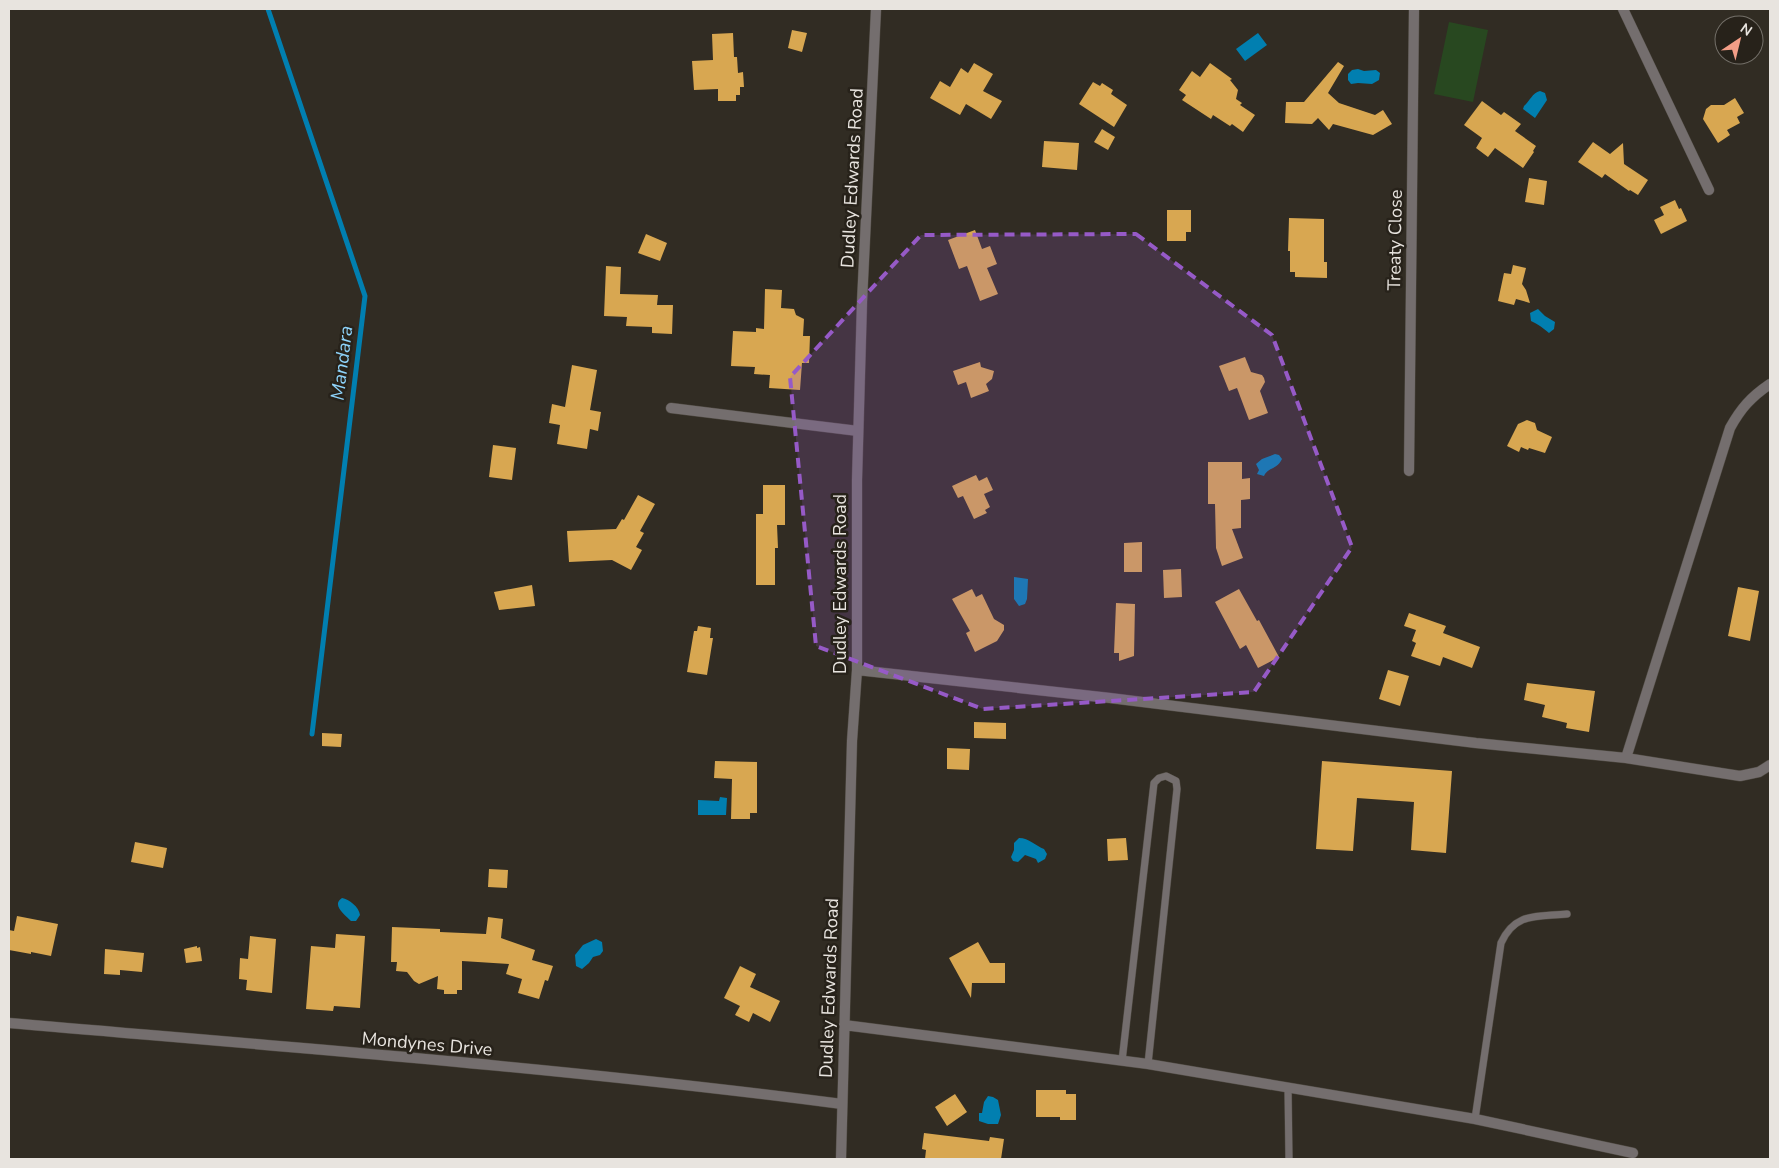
<svg xmlns="http://www.w3.org/2000/svg" width="1779" height="1168" font-family="'Nunito Sans',sans-serif">
	<style>
		.green { fill: #284820 }
		.water { fill: #017fb0 }
		.lines { fill: none; stroke-linecap: round; stroke-linejoin: round }
		.stream { stroke: #017fb0; stroke-width: 5 }
		.building { fill: #d8a751 }
		.service-casing { stroke: #4e4941; stroke-width: 8 }
		.minor-casing { stroke: #4e4941; stroke-width: 11 }
		.service { stroke: #746e6e; stroke-width: 7 }
		.minor { stroke: #746e6e; stroke-width: 10 }
		.marked { fill: #965ac7; fill-opacity: 0.2; stroke: #965ac7; stroke-width: 4; stroke-dasharray: 10 6; stroke-linejoin: round }
		.labels { text-anchor: middle; dominant-baseline: central; stroke-width: 5; stroke-linejoin: round; paint-order: stroke }
		.street-label { font-size: 18px; fill: #e8e4df; stroke: #27221a }
		.water-label { font-size: 19px; font-style: italic; fill: #8ed3fa; stroke: #27221a }
	</style>
	<rect width="100%" height="100%" fill="#312c23"/>
	<path class="green" d="M 1449,22 L 1488,30 L 1473,102 L 1434,94 Z"/>
	<path class="water" d="M 1258,33 L 1267,45 L 1245,61 L 1236,49 Z
		M 1358,69 L 1364,71 L 1376,70 L 1380,73 L 1379,80 L 1372,84 L 1358,83 L 1351,84 L 1348,80 L 1348,74 L 1352,70 Z
		M 1540,91 L 1545,93 L 1547,100 L 1535,118 L 1523,109 L 1524,106 C 1530,101 1532,93 1540,91 Z
		M 1538,309 L 1545,316 L 1555,322 L 1554,329 L 1549,333 C 1543,328 1538,324 1531,321 L 1530,313 Z
		M 1275,454 L 1279,455 L 1282,459 C 1277,470 1268,467 1264,476 L 1257,474 L 1259,470 L 1256,464 L 1262,459 Z
		M 1014,577 L 1028,579 L 1027,599 L 1025,604 L 1019,606 L 1014,599 Z
		M 720,797 L 727,798 L 726,815 L 698,815 L 698,800 L 719,801 Z
		M 1019,838 C 1029,838 1036,846 1044,849 L 1047,854 L 1045,859 L 1038,863 L 1036,859 L 1025,855 L 1018,862 L 1013,861 L 1011,857 L 1014,850 L 1014,843 Z
		M 342,898 C 349,899 359,907 360,915 L 356,921 L 351,921 C 345,915 331,905 342,898 Z
		M 596,939 L 602,942 L 603,951 L 600,955 L 593,957 L 589,963 L 582,969 L 576,966 L 575,955 L 583,945 Z
		M 988,1096 L 993,1097 L 998,1100 L 1001,1115 L 998,1124 L 988,1124 L 979,1121 L 979,1113 L 982,1113 L 984,1102 Z"/>
	<g class="lines">
		<path class="stream" d="M 268,9 L 365,296 L 312,734"/>
	</g>
	<path class="building" d="M 792,30 L 807,33 L 802,52 L 788,48 Z
		M 733,33 L 734,57 L 737,57 L 738,73 L 743,72 L 744,87 L 740,87 L 740,95 L 736,95 L 736,101 L 718,101 L 718,89 L 694,90 L 692,61 L 713,60 L 712,34 Z
		M 1338,62 L 1344,66 L 1328,93 L 1339,103 L 1375,115 L 1383,110 L 1392,124 L 1373,135 L 1333,124 L 1329,130 L 1318,118 L 1312,124 L 1285,123 L 1286,102 L 1304,102 Z
		M 974,63 L 993,74 L 983,91 L 1002,101 L 991,119 L 966,104 L 960,115 L 930,98 L 940,81 L 950,87 L 961,68 L 968,73 Z
		M 1210,63 L 1232,79 L 1230,80 L 1238,90 L 1236,99 L 1242,103 L 1240,105 L 1255,115 L 1243,132 L 1232,124 L 1230,126 L 1213,115 L 1211,119 L 1182,100 L 1186,95 L 1179,90 L 1192,71 L 1200,77 Z
		M 1093,82 L 1100,86 L 1102,83 L 1113,90 L 1111,94 L 1127,105 L 1114,127 L 1079,104 Z
		M 1735,98 L 1744,113 L 1737,117 L 1740,123 L 1727,130 L 1730,135 L 1718,143 L 1703,119 L 1706,109 L 1711,105 L 1724,105 Z
		M 1482,101 L 1501,115 L 1504,112 L 1521,124 L 1515,131 L 1536,146 L 1533,151 L 1534,152 L 1523,168 L 1495,148 L 1488,157 L 1476,148 L 1482,138 L 1464,125 Z
		M 1102,129 L 1115,137 L 1108,150 L 1094,142 Z
		M 1044,141 L 1079,143 L 1077,170 L 1042,167 Z
		M 1593,142 L 1610,154 L 1623,143 L 1624,164 L 1648,180 L 1638,195 L 1630,190 L 1629,191 L 1605,174 L 1602,178 L 1578,162 Z
		M 1529,178 L 1547,181 L 1544,205 L 1525,202 Z
		M 1675,200 L 1679,209 L 1681,208 L 1687,221 L 1661,234 L 1654,220 L 1664,215 L 1660,207 Z
		M 1167,210 L 1191,210 L 1191,232 L 1186,232 L 1186,241 L 1167,241 Z
		M 1289,218 L 1324,219 L 1324,262 L 1327,262 L 1327,278 L 1295,277 L 1295,272 L 1290,272 L 1290,251 L 1288,251 Z
		M 975,230 L 982,249 L 990,246 L 997,264 L 987,268 L 998,294 L 980,301 L 967,266 L 959,269 L 948,240 Z
		M 646,234 L 667,243 L 660,261 L 638,253 Z
		M 1513,265 L 1526,268 L 1522,284 L 1526,290 L 1530,303 L 1516,299 L 1514,305 L 1498,301 L 1504,273 L 1511,274 Z
		M 606,266 L 621,267 L 620,294 L 658,295 L 657,305 L 673,305 L 672,334 L 652,333 L 652,327 L 626,326 L 627,317 L 604,316 Z
		M 765,289 L 782,290 L 781,308 L 794,309 L 796,315 L 804,319 L 803,336 L 810,336 L 809,363 L 802,363 L 800,390 L 769,388 L 770,375 L 754,374 L 755,367 L 731,366 L 733,331 L 756,332 L 756,328 L 764,329 Z
		M 1245,357 L 1251,372 L 1262,375 L 1264,378 L 1265,382 L 1260,391 L 1268,413 L 1249,420 L 1237,388 L 1229,391 L 1219,366 Z
		M 980,362 L 981,367 L 994,371 L 992,379 L 986,384 L 989,391 L 971,398 L 966,382 L 958,385 L 953,371 Z
		M 572,365 L 597,370 L 590,410 L 601,412 L 598,431 L 590,429 L 587,449 L 557,444 L 560,425 L 549,423 L 552,404 L 565,407 Z
		M 1527,420 L 1535,423 L 1537,430 L 1552,437 L 1545,453 L 1529,448 L 1528,450 L 1521,447 L 1519,452 L 1507,446 L 1518,424 Z
		M 493,445 L 516,448 L 512,480 L 489,477 Z
		M 1208,462 L 1242,462 L 1242,479 L 1250,478 L 1250,499 L 1241,500 L 1241,528 L 1232,529 L 1243,558 L 1222,566 L 1216,548 L 1215,504 L 1208,504 Z
		M 976,475 L 979,481 L 987,477 L 993,490 L 984,494 L 990,507 L 985,510 L 987,513 L 974,519 L 963,496 L 958,498 L 952,486 Z
		M 763,485 L 785,485 L 785,525 L 777,525 L 778,548 L 775,548 L 775,585 L 756,585 L 756,514 L 763,514 Z
		M 638,495 L 655,504 L 640,531 L 644,533 L 636,547 L 642,550 L 631,570 L 612,560 L 569,562 L 567,531 L 616,529 L 622,519 L 624,520 Z
		M 1142,542 L 1142,572 L 1124,572 L 1124,543 Z
		M 1181,569 L 1182,597 L 1164,598 L 1163,570 Z
		M 532,585 L 535,606 L 499,610 L 494,592 Z
		M 1738,587 L 1759,591 L 1750,641 L 1728,636 Z
		M 972,589 L 976,597 L 982,594 L 994,619 L 1004,625 L 1004,630 L 997,641 L 975,652 L 966,633 L 970,631 L 952,599 Z
		M 1239,589 L 1257,621 L 1259,620 L 1279,657 L 1258,668 L 1246,645 L 1240,649 L 1215,602 Z
		M 1116,603 L 1135,604 L 1134,656 L 1119,661 L 1119,653 L 1114,653 Z
		M 1409,613 L 1446,626 L 1443,633 L 1480,647 L 1472,668 L 1443,657 L 1440,666 L 1411,656 L 1416,643 L 1412,641 L 1416,630 L 1404,626 Z
		M 698,626 L 711,628 L 710,638 L 713,638 L 707,675 L 687,672 L 694,631 L 697,631 Z
		M 1388,670 L 1409,676 L 1400,706 L 1379,699 Z
		M 1527,683 L 1595,691 L 1589,732 L 1566,728 L 1567,723 L 1542,717 L 1545,705 L 1524,700 Z
		M 974,722 L 1006,723 L 1006,739 L 974,738 Z
		M 322,733 L 342,734 L 341,747 L 322,746 Z
		M 947,748 L 970,749 L 969,770 L 947,769 Z
		M 715,761 L 757,762 L 757,813 L 750,813 L 750,819 L 731,819 L 732,779 L 714,778 Z
		M 1322,761 L 1452,771 L 1446,853 L 1411,850 L 1414,802 L 1357,798 L 1353,851 L 1316,849 Z
		M 1126,838 L 1128,860 L 1108,861 L 1107,839 Z
		M 135,842 L 167,848 L 163,868 L 131,862 Z
		M 489,869 L 508,870 L 507,888 L 488,887 Z
		M 17,916 L 58,924 L 51,956 L 31,952 L 31,954 L 9,950 L 9,930 L 14,931 Z
		M 488,917 L 503,919 L 501,938 L 535,950 L 532,960 L 553,966 L 548,981 L 545,980 L 539,999 L 518,993 L 522,979 L 506,974 L 509,964 L 462,961 L 462,990 L 457,990 L 457,994 L 444,994 L 444,990 L 437,989 L 438,976 L 419,984 L 414,981 L 407,972 L 396,971 L 397,962 L 391,962 L 392,927 L 440,929 L 440,932 L 486,934 Z
		M 336,934 L 365,936 L 360,1008 L 334,1006 L 333,1011 L 306,1009 L 311,946 L 335,948 Z
		M 250,936 L 276,939 L 272,993 L 246,990 L 247,980 L 239,979 L 240,958 L 248,959 Z
		M 978,942 L 990,963 L 1005,963 L 1005,983 L 972,983 L 971,998 L 949,958 Z
		M 197,946 L 197,948 L 200,947 L 202,961 L 186,963 L 184,949 Z
		M 105,949 L 144,953 L 142,972 L 120,970 L 120,975 L 104,974 Z
		M 740,966 L 756,974 L 750,987 L 780,1001 L 770,1022 L 753,1013 L 749,1022 L 735,1015 L 740,1006 L 724,998 Z
		M 1036,1090 L 1066,1090 L 1066,1094 L 1076,1094 L 1076,1120 L 1060,1120 L 1060,1117 L 1036,1117 Z
		M 955,1094 L 967,1112 L 947,1126 L 935,1107 Z
		M 924,1133 L 989,1141 L 990,1137 L 1004,1139 L 1001,1159 L 925,1159 L 926,1150 L 922,1149 Z"/>
	<g class="lines">
		<defs>
			<path id="service" d="M 1122,1061 L 1154,783 L 1159,778 L 1166,776 L 1176,781 L 1177,789 L 1148,1064
				M 1288,1088 L 1289,1159
				M 1475,1119 L 1501,943 C 1515,912 1537,917 1567,914"/>
			<path id="minor" d="M 1623,9 L 1709,190
				M 671,408 L 858,431
				M 1409,471 L 1414,9
				M 857,670 L 1110,698 L 1476,743 L 1626,758 L 1740,776 L 1759,772 L 1770,765
				M 1626,758 L 1730,428 C 1741,408 1751,397 1770,384
				M 9,1023 C 287,1047 565,1068 842,1104
				M 844,1025 L 1148,1064 L 1475,1119 L 1633,1153
				M 841,1159 L 852,741 L 857,670 L 857,480 L 862,302 L 876,9"/>
		</defs>
		<use href="#service" class="service-casing"/>
		<use href="#minor" class="minor-casing"/>
		<use href="#service" class="service"/>
		<use href="#minor" class="minor"/>
	</g>
	<path class="marked" d="M 1136,234 L 1272,335 L 1352,547 L 1254,692 L 983,709 L 816,646 L 790,377 L 921,235 Z"/>
	<g class="labels">
		<g class="street-label">
			<text transform="translate(852 178) rotate(-87)">Dudley Edwards Road</text>
			<text transform="translate(1395 240) rotate(-89)">Treaty Close</text>
			<text transform="translate(840 584) rotate(-90)">Dudley Edwards Road</text>
			<text transform="translate(829 988) rotate(-88)">Dudley Edwards Road</text>
			<text transform="translate(427 1044) rotate(5)">Mondynes Drive</text>
		</g>
		<g class="water-label">
			<text transform="translate(342 363) rotate(-83)">Mandara</text>
		</g>
	</g>
	<rect width="1779" height="1168" fill="none" stroke="#e8e4df" stroke-width="20"/>
	<g transform="translate(1739 40) rotate(35)"><circle r="24" fill="#27221a" stroke="#747069"/>
	<path d="M0-4L9 19L0 12L-9 19Z" fill="#f49e87"/>
	<text y="-8" font-size="14" font-weight="bold" text-anchor="middle" fill="#e8e4df">N</text>
	</g>
</svg>
